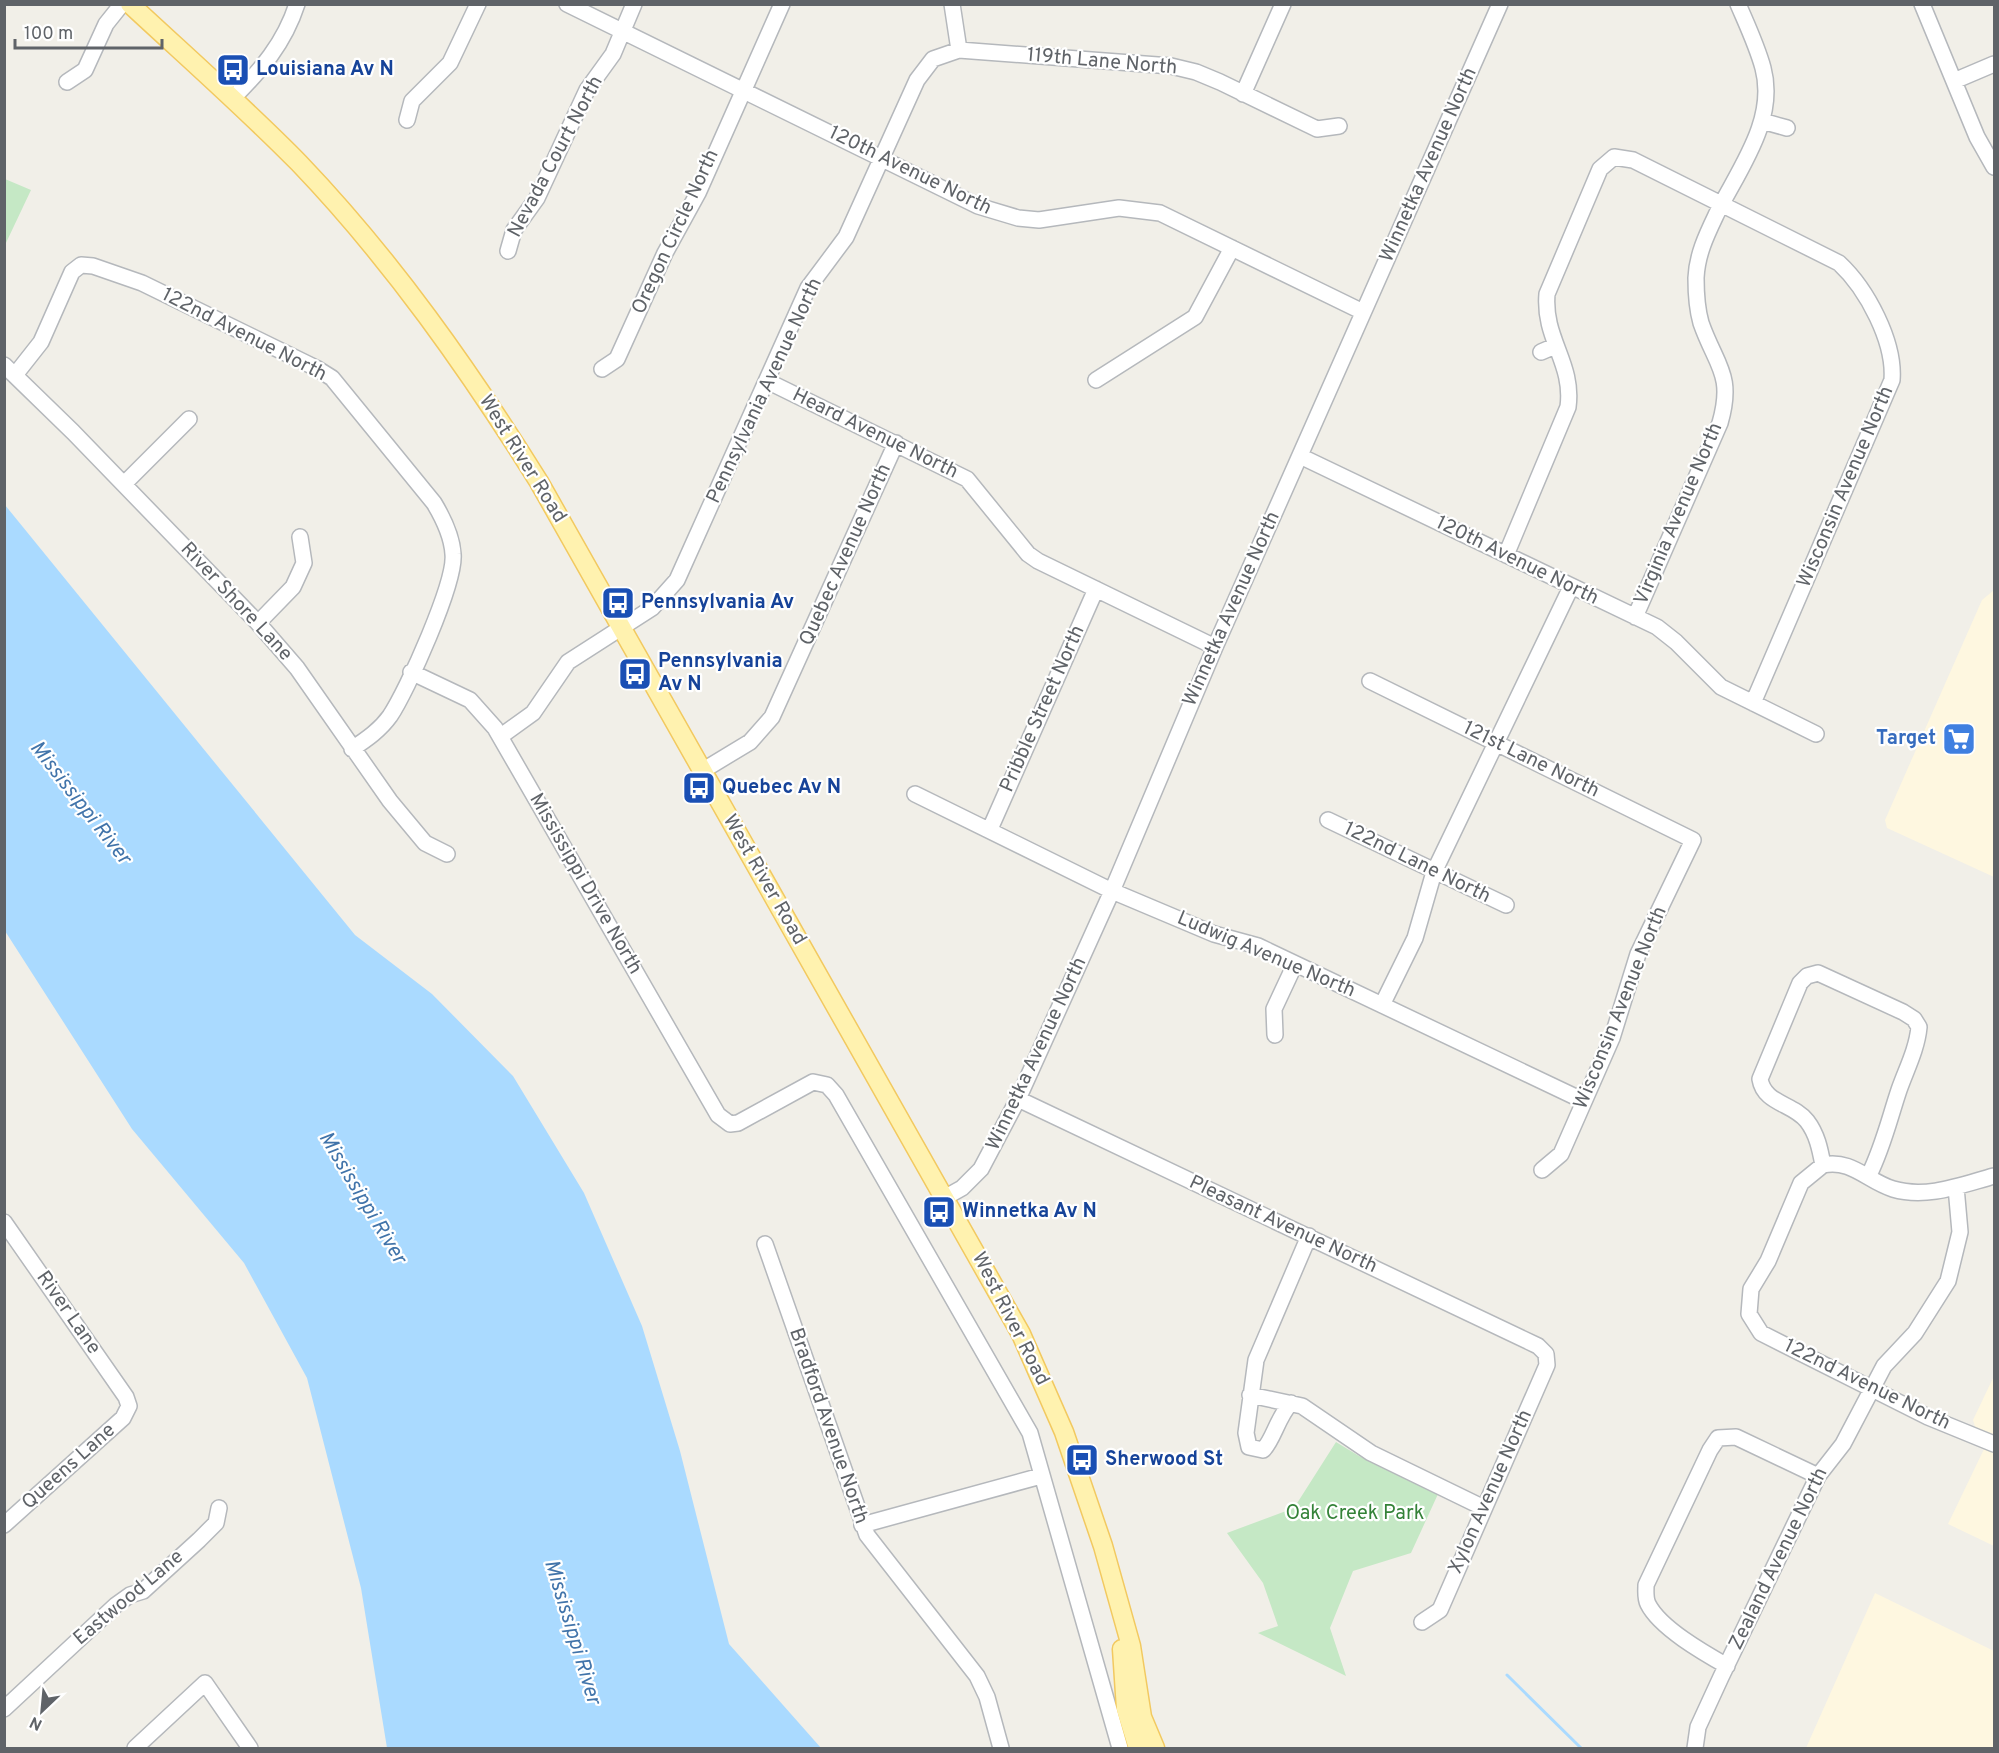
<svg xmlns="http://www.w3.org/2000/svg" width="1999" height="1753" font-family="Overpass,sans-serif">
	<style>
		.commercial { fill: #fef7e0 }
		.green { fill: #c5e8c5 }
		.water { fill: #aadaff }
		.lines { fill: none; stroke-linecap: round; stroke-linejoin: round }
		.stream { stroke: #aadaff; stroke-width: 3 }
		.minor-casing { stroke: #b5b8bc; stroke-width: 18 }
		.major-casing { stroke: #f2c960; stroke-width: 21 }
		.minor { stroke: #fff; stroke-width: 15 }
		.major { stroke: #fff2af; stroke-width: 18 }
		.labels { text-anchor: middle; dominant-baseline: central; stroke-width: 4.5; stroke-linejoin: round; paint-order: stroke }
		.street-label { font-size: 20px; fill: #5f6368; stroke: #fff }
		.transit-label { font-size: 20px; font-weight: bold; fill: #164399; stroke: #fff; text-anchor: start }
		.shop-label { font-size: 20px; font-weight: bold; fill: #366cbe; stroke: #fff; text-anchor: end }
		.park-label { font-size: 20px; fill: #348238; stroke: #fff }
		.water-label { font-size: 21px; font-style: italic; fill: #4174aa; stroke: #fff }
	</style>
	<rect width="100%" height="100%" fill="#f1efe8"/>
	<path class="commercial" d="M 1994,590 L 1994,877 L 1887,828 L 1885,820 L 1982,600 Z
		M 1994,1376 L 1994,1438 L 1977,1433 L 1973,1420 Z
		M 1985,1447 L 1994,1450 L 1994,1546 L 1948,1524 Z
		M 1875,1593 L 1994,1651 L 1994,1748 L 1806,1748 Z"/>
	<path class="green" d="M 5,179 L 31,190 L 5,245 Z
		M 1336,1442 L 1359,1456 L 1438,1494 L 1411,1553 L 1353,1571 L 1330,1628 L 1346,1676 L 1258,1633 L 1278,1626 L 1263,1583 L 1227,1533 L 1294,1508 Z"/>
	<path class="water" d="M 5,505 L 355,935 L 432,994 L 513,1076 L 584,1193 L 642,1326 L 680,1451 L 729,1644 L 821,1748 L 387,1748 L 361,1588 L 307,1378 L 244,1263 L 132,1129 L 5,931 Z"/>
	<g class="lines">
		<path class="stream" d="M 1507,1675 L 1581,1748"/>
		<defs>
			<path id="minor" d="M 567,4 L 978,206 L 1018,218 L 1039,220 L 1119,208 L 1160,213 L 1363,312
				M 952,4 L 959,50
				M 1922,4 L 1977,137 L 1994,167
				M 1954,81 L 1994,64
				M 67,82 L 85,70 L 106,24 L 122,4
				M 1243,94 L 1283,4
				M 232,99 C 261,70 284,44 297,4
				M 407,120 L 412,101 L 450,63 L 478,4
				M 1762,121 L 1787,128
				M 508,251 L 514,230 L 537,198 L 587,90 L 613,54 L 634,4
				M 1541,352 L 1555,346
				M 4,365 L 73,432 L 258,623 L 297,668 L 390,801 L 425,843 L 447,854
				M 602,369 L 617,359 L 665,253 L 698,193 L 782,4
				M 15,375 L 41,342 L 72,272 L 81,265 L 93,266 L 142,283 L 316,368 L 332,378 L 434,503 C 443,518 452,536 453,554 C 456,582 407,691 390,716 C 380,730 367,739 352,749
				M 1096,380 L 1195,317 L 1232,248
				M 767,381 L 967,479 L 1028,554 L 1038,561 L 1215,647
				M 1300,456 L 1657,627 L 1676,642 L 1721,687 L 1816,734
				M 124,484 L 189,419
				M 1506,555 L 1568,407 C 1574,363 1543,339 1547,294 L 1600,169 L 1614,157 L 1633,160 L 1839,263 C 1867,289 1895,342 1892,380 L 1753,703
				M 1635,617 L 1720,423 C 1734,374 1716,366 1701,323 C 1697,309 1696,293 1696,278 C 1697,254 1707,234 1717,213 C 1739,169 1777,120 1763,68 C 1757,46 1747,25 1738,4
				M 258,623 L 293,587 L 304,563 L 300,537
				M 411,672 L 470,700 L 495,728 L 718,1115 L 730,1124 L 738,1123 L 813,1082 L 827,1085 L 836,1095 L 1030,1433 L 1120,1748
				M 1370,681 L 1693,840 L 1638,954 L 1612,1038 L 1561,1154 L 1542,1170
				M 501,736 L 533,713 L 568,662 L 652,608 L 677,580 L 808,288 L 846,237 L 917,80 L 933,59 L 959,50 L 1171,66 L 1196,72 L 1220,82 L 1317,129 L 1339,126
				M 702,771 L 750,742 L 772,717 L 896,443
				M 915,794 L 1112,891 L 1214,934 L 1258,946 L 1584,1101
				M 1328,820 L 1506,905
				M 990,829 L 1096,589
				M 1382,1005 L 1415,938 L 1434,872 L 1571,587
				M 1275,1035 L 1274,1009 L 1295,964
				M 1018,1099 L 1538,1346 L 1546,1354 L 1547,1365 L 1440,1610 L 1422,1622
				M 1823,1165 C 1820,1149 1817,1134 1807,1121 C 1793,1103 1764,1104 1760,1079 L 1800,983 L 1807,976 L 1818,973 L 1903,1012 L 1914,1019 L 1919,1027 C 1917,1049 1906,1070 1899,1090 C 1889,1120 1883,1147 1869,1175
				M 1994,1176 C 1961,1185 1927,1199 1893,1189 C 1867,1181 1852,1159 1823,1165 L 1801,1183 L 1768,1261 L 1751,1289 L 1749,1314 L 1761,1333 L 1928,1417 L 1994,1444
				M 944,1198 L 962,1188 L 981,1169 L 1018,1099 L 1112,891 L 1215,647 L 1500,4
				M 4,1222 L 126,1397 L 129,1406 L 123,1418 L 4,1525
				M 765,1244 L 867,1535 L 977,1676 L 987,1697 L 1001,1748
				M 1250,1395 L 1302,1406 L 1371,1453 L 1484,1508
				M 1291,1403 C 1278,1416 1273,1441 1263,1450 L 1249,1447 L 1246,1433 L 1256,1360 L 1309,1236
				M 862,1525 L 1041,1476
				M 1727,1666 C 1704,1653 1660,1628 1648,1604 C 1645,1598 1646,1592 1646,1585 L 1710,1450 L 1718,1438 L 1736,1437 L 1818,1476
				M 4,1709 L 116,1605 L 130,1595 L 143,1591 L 199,1540 L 216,1523 L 219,1508
				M 135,1748 L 205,1683 L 250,1748
				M 1695,1748 L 1698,1727 L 1721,1677 L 1818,1476 L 1843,1444 L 1884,1366 L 1915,1333 L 1948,1281 L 1960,1232 L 1956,1187"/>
			<path id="major" d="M 130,4 C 187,57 245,108 299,163 C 391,259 469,370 539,482 L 1021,1334 L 1064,1432 L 1103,1546 L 1131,1646 L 1142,1717 L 1155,1748
				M 1122,1649 L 1126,1709 L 1138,1748"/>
		</defs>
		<use href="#minor" class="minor-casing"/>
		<use href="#major" class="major-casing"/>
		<use href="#minor" class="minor"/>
		<use href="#major" class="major"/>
	</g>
	<defs>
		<symbol id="bus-square" viewBox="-11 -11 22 22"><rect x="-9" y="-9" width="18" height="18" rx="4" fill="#1a4fb4" stroke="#fff"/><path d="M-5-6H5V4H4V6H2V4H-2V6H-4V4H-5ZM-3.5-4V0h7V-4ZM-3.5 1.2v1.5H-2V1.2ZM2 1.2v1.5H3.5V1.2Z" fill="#fff"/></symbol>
		<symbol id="supermarket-square" viewBox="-11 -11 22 22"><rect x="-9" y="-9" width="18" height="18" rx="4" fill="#3f7fe0" stroke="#fff"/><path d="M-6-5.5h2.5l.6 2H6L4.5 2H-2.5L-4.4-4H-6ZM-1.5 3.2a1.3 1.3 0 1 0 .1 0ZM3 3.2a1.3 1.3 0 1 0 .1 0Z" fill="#fff"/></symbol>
	</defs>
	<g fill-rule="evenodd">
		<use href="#bus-square" x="214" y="51" width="38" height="38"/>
		<use href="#bus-square" x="599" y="584" width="38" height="38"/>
		<use href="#bus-square" x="616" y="655" width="38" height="38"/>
		<use href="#supermarket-square" x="1940" y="720" width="38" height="38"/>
		<use href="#bus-square" x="680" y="769" width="38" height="38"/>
		<use href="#bus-square" x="920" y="1193" width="38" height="38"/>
		<use href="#bus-square" x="1063" y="1441" width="38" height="38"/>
	</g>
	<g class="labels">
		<g class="street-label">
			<text transform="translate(1102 62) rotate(5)">119th Lane North</text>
			<text transform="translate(556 157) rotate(-62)">Nevada Court North</text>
			<text transform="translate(1429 165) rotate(-66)">Winnetka Avenue North</text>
			<text transform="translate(910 171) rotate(26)">120th Avenue North</text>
			<text transform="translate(676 232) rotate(-65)">Oregon Circle North</text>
			<text transform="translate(244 335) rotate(27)">122nd Avenue North</text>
			<text transform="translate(765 391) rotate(-65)">Pennsylvania Avenue North</text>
			<text transform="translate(875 434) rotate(26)">Heard Avenue North</text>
			<text transform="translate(522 459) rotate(58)">West River Road</text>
			<text transform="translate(1846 487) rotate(-67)">Wisconsin Avenue North</text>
			<text transform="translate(1679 514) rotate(-67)">Virginia Avenue North</text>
			<text transform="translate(846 555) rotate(-66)">Quebec Avenue North</text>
			<text transform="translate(1517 561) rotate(26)">120th Avenue North</text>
			<text transform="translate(236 602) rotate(47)">River Shore Lane</text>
			<text transform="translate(1232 609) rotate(-66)">Winnetka Avenue North</text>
			<text transform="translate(1043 709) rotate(-66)">Pribble Street North</text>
			<text transform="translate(1531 760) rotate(26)">121st Lane North</text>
			<text transform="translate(1417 863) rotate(26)">122nd Lane North</text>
			<text transform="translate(764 880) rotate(60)">West River Road</text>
			<text transform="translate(585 884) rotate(60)">Mississippi Drive North</text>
			<text transform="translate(1266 955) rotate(23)">Ludwig Avenue North</text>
			<text transform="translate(1621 1008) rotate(-68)">Wisconsin Avenue North</text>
			<text transform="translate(1037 1054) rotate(-65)">Winnetka Avenue North</text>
			<text transform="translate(1283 1225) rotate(25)">Pleasant Avenue North</text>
			<text transform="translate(68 1313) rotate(55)">River Lane</text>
			<text transform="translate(1010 1319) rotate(63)">West River Road</text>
			<text transform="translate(1867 1385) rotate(26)">122nd Avenue North</text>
			<text transform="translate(828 1426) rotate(71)">Bradford Avenue North</text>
			<text transform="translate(69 1467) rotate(-42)">Queens Lane</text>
			<text transform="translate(1491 1492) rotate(-66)">Xylon Avenue North</text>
			<text transform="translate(1779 1559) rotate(-64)">Zealand Avenue North</text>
			<text transform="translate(129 1598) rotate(-40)">Eastwood Lane</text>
		</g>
		<g class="transit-label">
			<text x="256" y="70">Louisiana Av N</text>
			<text x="641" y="603">Pennsylvania Av</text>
			<text x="658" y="662">Pennsylvania<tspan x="658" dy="23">Av N</tspan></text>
			<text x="722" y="788">Quebec Av N</text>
			<text x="962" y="1212">Winnetka Av N</text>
			<text x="1105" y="1460">Sherwood St</text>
		</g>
		<g class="shop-label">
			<text x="1936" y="739">Target</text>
		</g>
		<g class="park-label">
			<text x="1355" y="1514">Oak Creek Park</text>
		</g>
		<g class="water-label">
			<text transform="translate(80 803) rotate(52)">Mississippi River</text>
			<text transform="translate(362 1198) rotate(59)">Mississippi River</text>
			<text transform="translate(572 1632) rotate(73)">Mississippi River</text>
		</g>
	</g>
	<rect width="1999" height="1753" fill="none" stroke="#5f6368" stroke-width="12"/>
	<g transform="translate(42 1711) rotate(206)" stroke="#ffffff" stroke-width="4.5" paint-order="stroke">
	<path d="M0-4.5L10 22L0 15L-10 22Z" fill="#5f6368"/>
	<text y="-9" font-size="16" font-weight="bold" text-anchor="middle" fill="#5f6368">N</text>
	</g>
	<path d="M15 39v9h147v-9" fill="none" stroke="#5f6368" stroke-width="3"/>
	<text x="24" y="39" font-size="18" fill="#5f6368" stroke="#ffffff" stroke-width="4.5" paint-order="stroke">100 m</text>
</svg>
